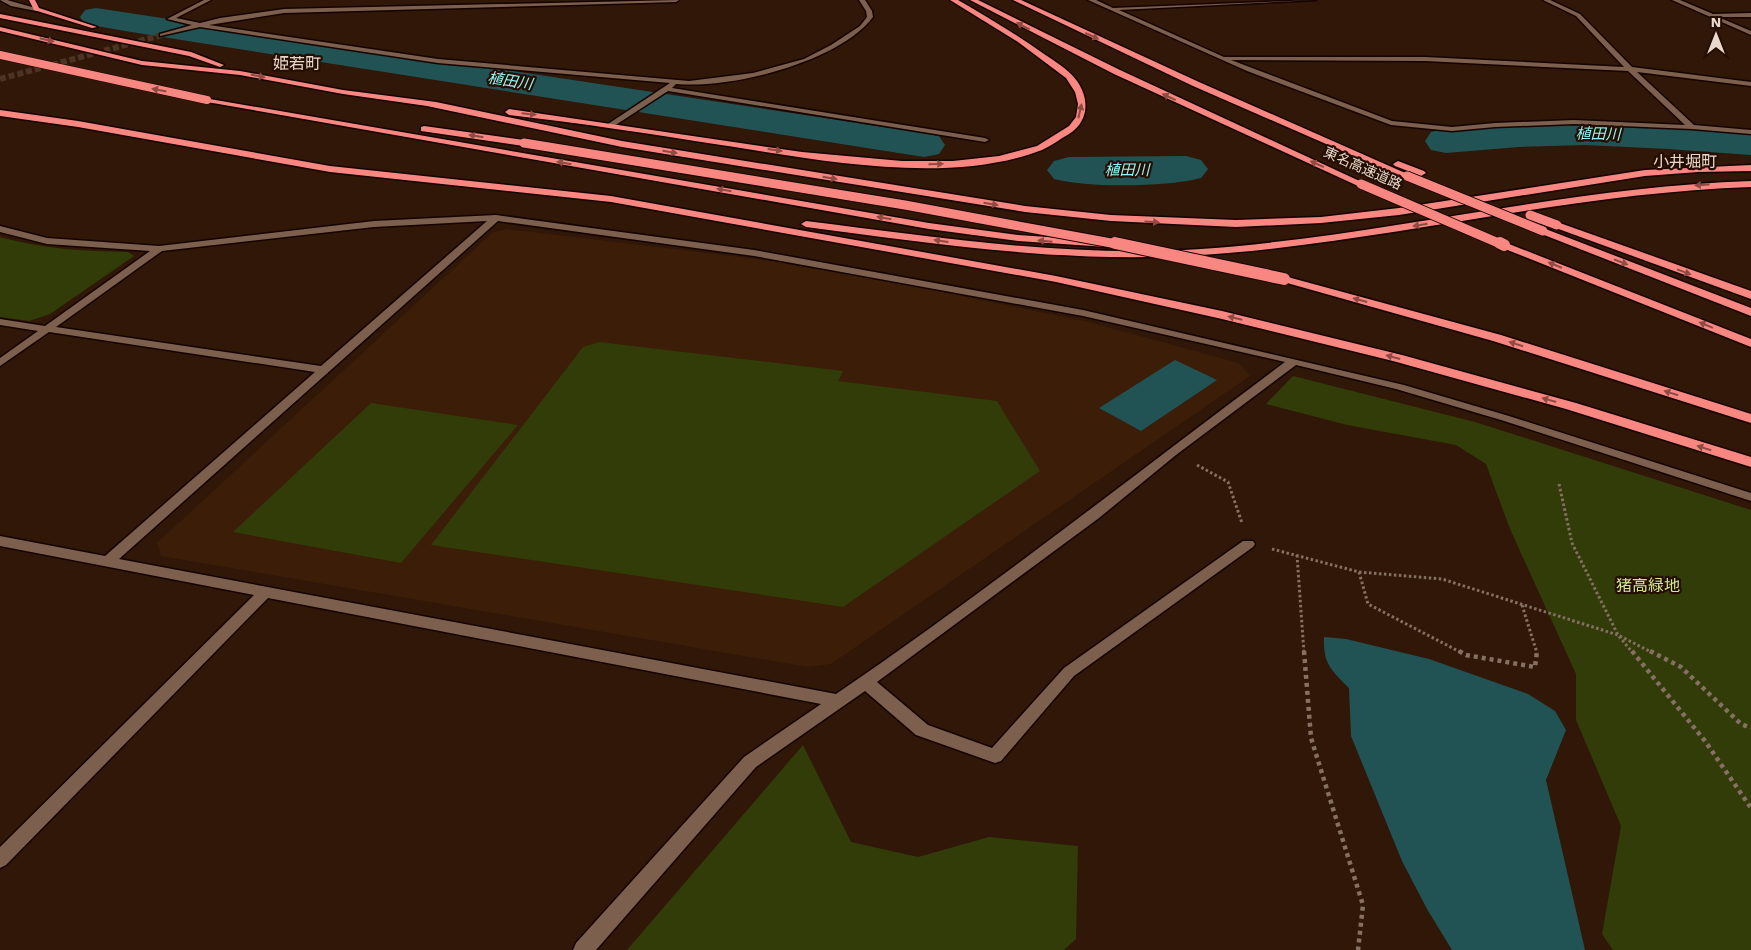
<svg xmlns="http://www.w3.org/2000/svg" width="1751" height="950" font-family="'Work Sans','Noto Sans JP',sans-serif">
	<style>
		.built { fill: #3b1d08 }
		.green { fill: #323c08 }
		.water { fill: #215355 }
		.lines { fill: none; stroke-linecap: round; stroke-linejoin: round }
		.river { fill: #215355; fill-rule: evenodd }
		.minor-tunnel { stroke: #4c3425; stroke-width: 6; stroke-dasharray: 6 3; stroke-linecap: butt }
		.minor-casing { stroke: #160300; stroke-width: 3 }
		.highway-casing { stroke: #160300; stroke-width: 3 }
		.path-far1 { stroke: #857063; stroke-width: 3; stroke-dasharray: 2.5 2.5; stroke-linecap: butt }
		.path { stroke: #857063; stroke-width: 4.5; stroke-dasharray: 4 4; stroke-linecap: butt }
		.minor { fill: #7c5f4d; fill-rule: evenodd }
		.highway { fill: #f98781; fill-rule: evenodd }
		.highway-bridge-far2-casing { stroke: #160300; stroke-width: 9; stroke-linecap: butt }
		.highway-bridge-far1-casing { stroke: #160300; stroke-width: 11; stroke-linecap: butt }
		.highway-bridge-casing { stroke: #160300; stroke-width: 14; stroke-linecap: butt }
		.highway-bridge-far2 { stroke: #f98781; stroke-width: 8 }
		.highway-bridge-far1 { stroke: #f98781; stroke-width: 9 }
		.highway-bridge { stroke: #f98781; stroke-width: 12 }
		.oneway { fill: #8f4a41 }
		.labels { text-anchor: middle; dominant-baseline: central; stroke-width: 4.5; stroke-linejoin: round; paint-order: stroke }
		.far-street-label { font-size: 14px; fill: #e8d7cd; stroke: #250e01 }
		.far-water-label { font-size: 15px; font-style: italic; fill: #91f7fa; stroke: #250e01 }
		.far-quarter-label { font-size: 16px; fill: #e8d7cd; stroke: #250e01 }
		.park-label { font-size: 16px; fill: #d1e98c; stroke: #250e01 }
	</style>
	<rect width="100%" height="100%" fill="#301707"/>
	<path class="built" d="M 507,229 L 757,259 L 904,284 L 1089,322 L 1239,363 L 1250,376 L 831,664 L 808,667 L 161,556 L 157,543 L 493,232 Z"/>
	<path class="green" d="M 0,237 C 42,249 84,251 128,252 L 134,256 L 50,314 L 29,321 L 0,317 Z
		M 599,342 L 843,371 L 838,381 L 997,401 L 1040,471 L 843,607 L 431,545 L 583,347 Z
		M 1293,376 L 1475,422 L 1751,510 L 1751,950 L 1613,950 L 1602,934 L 1621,826 L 1576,720 L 1576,674 L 1510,529 L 1486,464 L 1456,445 L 1347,425 L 1266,404 Z
		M 371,403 L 518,425 L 401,563 L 233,532 Z
		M 803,745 L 851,842 L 918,857 L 989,837 L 1078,846 L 1076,939 L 1064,950 L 627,950 Z"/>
	<path class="water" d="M 1175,360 L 1217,380 L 1141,431 L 1099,408 Z
		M 1324,637 L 1346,639 L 1429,659 L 1528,694 L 1555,711 L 1566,730 L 1546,780 L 1585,950 L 1452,950 L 1427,909 L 1402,861 L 1351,736 L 1349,688 C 1331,670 1323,664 1324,637 Z"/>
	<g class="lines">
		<path class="river" d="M 96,8 L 924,133 L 939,136 L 945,145 L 939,154 L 924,157 L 131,32 L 85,24 L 80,17 L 85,10 Z
			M 1585,121 L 1668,124 L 1751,131 L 1751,155 L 1668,149 L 1585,145 L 1519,147 L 1446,153 L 1431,150 L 1425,141 L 1431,132 C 1480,120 1534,121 1585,121 Z
			M 1186,156 L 1201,160 L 1208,169 L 1201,178 C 1167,187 1088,188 1054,179 L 1047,170 L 1054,161 L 1069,157 Z"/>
		<path class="minor-tunnel" d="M 0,79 L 162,35"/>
		<defs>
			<path id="minor" d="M 0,0 L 7,0 L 39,9 L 36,11 L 11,6 Z
				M 204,0 L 211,0 L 176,18 L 200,23 L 220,18 L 284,9 L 679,0 L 676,2 L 284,13 L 209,25 L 438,59 L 689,81 L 753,73 L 804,59 L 831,45 L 860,26 L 867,17 L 866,11 L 859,0 L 865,0 L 872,11 L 873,17 C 839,62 731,89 676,84 L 672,88 L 985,138 L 989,140 L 985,142 L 668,91 L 611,128 L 608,128 L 608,124 L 670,83 L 438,63 L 200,27 L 160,36 L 160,34 L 192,25 L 167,19 Z
				M 1088,0 L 1096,0 L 1113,8 L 1316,0 L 1119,10 L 1224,57 L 1425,57 L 1624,67 L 1576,16 L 1543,0 L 1550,0 L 1580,14 L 1632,67 L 1751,82 L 1751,86 L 1637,72 L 1694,125 L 1751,130 L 1751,134 L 1692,129 L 1574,124 L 1495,127 L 1452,131 L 1391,125 L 1247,71 ZM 1231,60 L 1425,61 L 1628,71 L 1685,125 L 1574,120 L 1495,123 L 1452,127 L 1392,121 Z
				M 1672,0 L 1680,0 L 1713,14 L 1751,13 L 1751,17 L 1718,17 L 1751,31 L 1751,35 Z
				M 496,215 L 754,250 L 1083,310 L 1404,385 L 1509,416 L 1751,493 L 1751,501 L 1501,420 L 1396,389 L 1296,365 L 1176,455 L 1099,518 L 877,682 L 928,725 L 992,748 L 1064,668 L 1243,541 L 1253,541 L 1255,544 L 1253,547 L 1074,676 L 1001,761 L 995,763 L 916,735 L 865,691 L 756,767 L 596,950 L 573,950 L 576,943 L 744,757 L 821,704 L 268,598 L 6,865 L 0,868 L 0,847 L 254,595 L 0,546 L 0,536 L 105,556 L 315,372 L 49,332 L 0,366 L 0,358 L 38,331 L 0,325 L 0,319 L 45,326 L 150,251 L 47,244 L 0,232 L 0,226 L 47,238 L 159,246 L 374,221 ZM 487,221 L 321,366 L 56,327 L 162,251 L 374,227 ZM 498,221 L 754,256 L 1083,316 L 1285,362 C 1136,473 990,589 836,694 L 119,559 Z"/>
			<path id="highway" d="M 29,0 L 35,0 L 39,8 L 97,27 L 92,28 L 34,10 Z
				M 950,0 L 958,0 C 987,17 1016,34 1044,54 C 1053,60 1063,66 1072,75 C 1089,93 1092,119 1069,134 C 1060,139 1051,146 1042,150 C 947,186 819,160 721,145 C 651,134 580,123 509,115 L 505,112 L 509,109 L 536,113 L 802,152 L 902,161 L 953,161 L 999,156 L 1037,146 L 1069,126 L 1076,117 L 1078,104 L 1075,92 L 1066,78 L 1018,42 Z
				M 970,0 L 978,0 L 1120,70 L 1366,184 L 1361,187 L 1358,186 L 1114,74 Z
				M 1013,0 L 1021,0 L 1199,82 L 1412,176 L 1410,178 L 1404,178 L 1193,86 Z
				M 0,14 L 191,52 L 224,65 L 220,67 L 189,56 L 0,18 Z
				M 0,27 L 142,61 L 240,71 L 343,90 L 436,102 L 622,141 L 1025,206 L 1111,215 L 1236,220 L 1321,217 L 1399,208 L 1645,170 L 1751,165 L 1751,171 L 1698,172 L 1645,176 L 1399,215 L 1321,223 L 1236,227 L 1111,221 L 1025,212 L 622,147 L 427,106 L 343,94 L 240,75 L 142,65 L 0,31 Z
				M 204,98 L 929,223 L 1018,235 L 1107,241 L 1112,244 L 1107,247 L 1018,241 L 929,229 L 207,102 L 204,102 Z
				M 0,110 L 78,121 L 330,166 L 611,196 L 1056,276 L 1222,311 L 1402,355 L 1576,403 L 1751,457 L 1751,467 L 1566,409 L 1393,361 L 1222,319 L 1056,282 L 611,202 L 330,172 L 78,127 L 0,116 Z
				M 424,126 L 524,140 L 529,143 L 524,146 L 421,131 L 421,127 Z
				M 1398,161 L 1424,171 L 1426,173 L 1421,176 L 1395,166 L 1393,164 Z
				M 1751,181 L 1751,187 C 1566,193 1386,243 1201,255 C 1069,264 937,244 806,227 L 801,224 L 806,221 C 937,237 1069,258 1201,249 C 1386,236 1566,187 1751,181 Z
				M 1557,222 L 1751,291 L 1751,299 L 1553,227 L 1552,225 L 1553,223 Z
				M 1543,228 L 1751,308 L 1751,316 L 1539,233 L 1538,231 L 1539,229 Z
				M 1504,242 L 1751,339 L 1751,347 L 1500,247 L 1499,245 L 1500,243 Z
				M 1284,276 L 1501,335 L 1751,414 L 1751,423 L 1493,341 L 1280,281 L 1278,279 Z"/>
		</defs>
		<use href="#minor" class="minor-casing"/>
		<use href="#highway" class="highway-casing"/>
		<path class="path-far1" d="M 1197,465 L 1228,482 L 1242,523
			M 1559,484 L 1572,543 L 1618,635 L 1633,653
			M 1272,549 L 1359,572 L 1368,604 L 1462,653
			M 1297,555 L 1304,653
			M 1359,572 L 1442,579 L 1618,635 L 1653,653
			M 1522,605 L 1537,653"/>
		<path class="path" d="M 1304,651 L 1311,738 L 1363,905 L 1358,950
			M 1459,651 L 1466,655 L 1535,667 L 1537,651
			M 1632,651 L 1705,741 L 1751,808
			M 1650,651 L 1681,667 L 1741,724 L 1751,728"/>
		<use href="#minor" class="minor"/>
		<use href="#highway" class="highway"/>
		<defs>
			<path id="highway-bridge-far2" d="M 0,55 L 207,100"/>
			<path id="highway-bridge-far1" d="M 524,143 L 905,205 L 1122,245
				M 1407,176 L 1543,231
				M 1361,184 L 1503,245
				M 1530,215 L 1557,225"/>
			<path id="highway-bridge" d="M 1115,243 L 1284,279
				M 1500,243 L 1504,245"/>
		</defs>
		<use href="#highway-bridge-far2" class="highway-bridge-far2-casing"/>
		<use href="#highway-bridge-far1" class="highway-bridge-far1-casing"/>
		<use href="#highway-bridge" class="highway-bridge-casing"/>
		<use href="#highway-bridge-far2" class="highway-bridge-far2"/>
		<use href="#highway-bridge-far1" class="highway-bridge-far1"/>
		<use href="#highway-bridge" class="highway-bridge"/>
	</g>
	<defs><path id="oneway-solid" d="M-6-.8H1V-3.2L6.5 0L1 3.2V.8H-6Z" transform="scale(1.25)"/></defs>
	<g class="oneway">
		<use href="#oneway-solid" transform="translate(1023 26) rotate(-153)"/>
		<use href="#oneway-solid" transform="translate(1092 36) rotate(25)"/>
		<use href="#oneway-solid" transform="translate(47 40) rotate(13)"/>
		<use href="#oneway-solid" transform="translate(258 76) rotate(11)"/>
		<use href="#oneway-solid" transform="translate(159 90) rotate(-169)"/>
		<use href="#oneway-solid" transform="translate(1169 97) rotate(-155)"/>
		<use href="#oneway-solid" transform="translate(1080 111) rotate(-77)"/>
		<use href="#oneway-solid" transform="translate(529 114) rotate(6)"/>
		<use href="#oneway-solid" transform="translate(476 136) rotate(-171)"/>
		<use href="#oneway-solid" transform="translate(775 150) rotate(8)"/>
		<use href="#oneway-solid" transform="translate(670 152) rotate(9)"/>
		<use href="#oneway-solid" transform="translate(564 163) rotate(-170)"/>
		<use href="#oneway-solid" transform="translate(936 164) rotate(-1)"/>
		<use href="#oneway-solid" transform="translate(1317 164) rotate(-156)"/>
		<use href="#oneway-solid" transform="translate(830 178) rotate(9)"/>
		<use href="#oneway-solid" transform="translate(1702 185) rotate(177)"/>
		<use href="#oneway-solid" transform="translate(724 190) rotate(-170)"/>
		<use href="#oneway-solid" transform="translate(991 204) rotate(9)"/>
		<use href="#oneway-solid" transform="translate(884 218) rotate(-170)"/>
		<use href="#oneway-solid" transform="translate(1152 222) rotate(4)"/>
		<use href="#oneway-solid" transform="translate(1420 225) rotate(171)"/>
		<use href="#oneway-solid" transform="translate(941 241) rotate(-172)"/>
		<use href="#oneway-solid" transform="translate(1045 241) rotate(-175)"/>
		<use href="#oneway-solid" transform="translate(1621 262) rotate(21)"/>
		<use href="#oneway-solid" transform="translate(1555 265) rotate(-158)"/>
		<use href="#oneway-solid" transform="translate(1684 272) rotate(20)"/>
		<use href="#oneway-solid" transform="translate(1360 300) rotate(-165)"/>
		<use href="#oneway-solid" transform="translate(1235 318) rotate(-167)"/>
		<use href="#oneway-solid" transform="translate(1706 325) rotate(-158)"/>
		<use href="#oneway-solid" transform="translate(1516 344) rotate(-163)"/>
		<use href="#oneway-solid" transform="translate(1393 357) rotate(-165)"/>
		<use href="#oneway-solid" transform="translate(1671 393) rotate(-162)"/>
		<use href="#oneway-solid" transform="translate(1549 400) rotate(-164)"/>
		<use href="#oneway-solid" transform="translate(1704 448) rotate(-163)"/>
	</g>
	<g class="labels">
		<g class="far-street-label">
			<text transform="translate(1363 168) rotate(24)">東名高速道路</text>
		</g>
		<g class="far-water-label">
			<text transform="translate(510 81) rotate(9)">植田川</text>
			<text transform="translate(1598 134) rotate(1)">植田川</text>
			<text x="1127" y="170">植田川</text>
		</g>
		<g class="far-quarter-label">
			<text x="297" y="63">姫若町</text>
			<text x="1685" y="161">小井堀町</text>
		</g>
		<g class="park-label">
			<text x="1648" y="585">猪高緑地</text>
		</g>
	</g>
	<g transform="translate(1716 35)" stroke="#250e01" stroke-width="4" paint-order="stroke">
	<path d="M0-4L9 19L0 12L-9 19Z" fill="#e8d7cd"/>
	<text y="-8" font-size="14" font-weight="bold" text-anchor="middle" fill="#e8d7cd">N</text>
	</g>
</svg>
